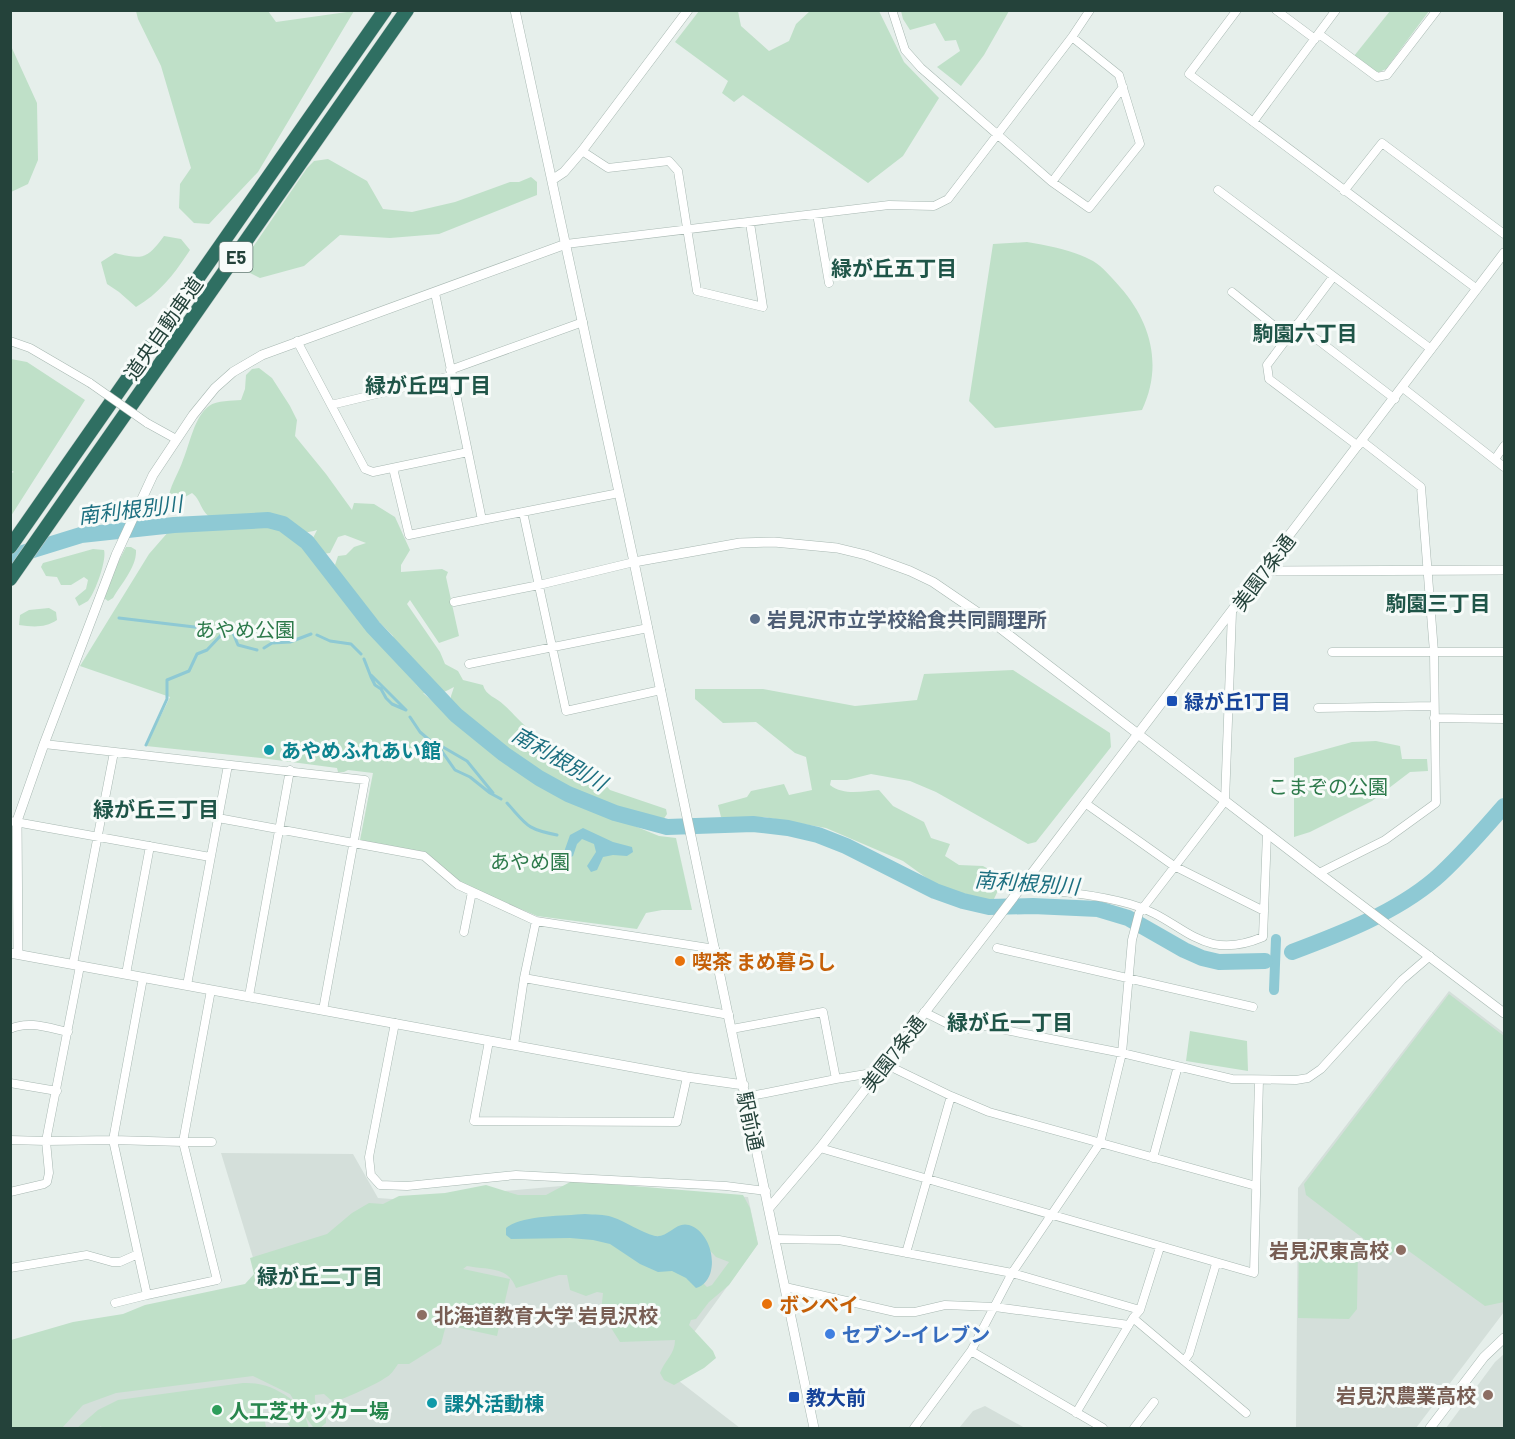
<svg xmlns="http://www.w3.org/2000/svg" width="1515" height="1439" font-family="Barlow,'Noto Sans JP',sans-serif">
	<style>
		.built { fill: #d4dfda }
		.green { fill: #bfe0c8; fill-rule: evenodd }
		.water { fill: #8ec9d4 }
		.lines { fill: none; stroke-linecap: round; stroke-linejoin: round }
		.stream { stroke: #8ec9d4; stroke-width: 3 }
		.canal { stroke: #8ec9d4; stroke-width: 10 }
		.river { stroke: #8ec9d4; stroke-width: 16 }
		.minor-casing { stroke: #a8b8b2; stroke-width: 9 }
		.tertiary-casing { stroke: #a8b8b2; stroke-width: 10 }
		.motorway-casing { stroke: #c2cac8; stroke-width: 15 }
		.minor { stroke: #fff; stroke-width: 8 }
		.tertiary { stroke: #fff; stroke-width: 9 }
		.motorway { stroke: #2f6f62; stroke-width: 14 }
		.minor-bridge-casing { stroke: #a8b8b2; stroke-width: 9; stroke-linecap: butt }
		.minor-bridge { stroke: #fff; stroke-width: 8 }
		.service-dot { fill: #5c6f8a; stroke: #f7fbf9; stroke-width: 2 }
		.transit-dot { fill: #1a4fb4; stroke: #f7fbf9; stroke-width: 2 }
		.culture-dot { fill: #0f9aa8; stroke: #f7fbf9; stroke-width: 2 }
		.food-dot { fill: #e8710a; stroke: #f7fbf9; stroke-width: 2 }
		.education-dot { fill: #8d6e63; stroke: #f7fbf9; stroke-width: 2 }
		.shop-dot { fill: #3f7fe0; stroke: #f7fbf9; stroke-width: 2 }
		.leisure-dot { fill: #2e9e5b; stroke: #f7fbf9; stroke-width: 2 }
		.labels { text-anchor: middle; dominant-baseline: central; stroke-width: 6; stroke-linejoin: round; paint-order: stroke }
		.shield { fill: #f7fbf9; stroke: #637a73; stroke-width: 1.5 }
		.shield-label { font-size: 18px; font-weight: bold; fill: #24423a }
		.street-label { font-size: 20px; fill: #24423a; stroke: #f7fbf9 }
		.service-label { font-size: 20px; font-weight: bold; fill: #4e5e75; stroke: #f7fbf9; text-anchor: start }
		.park-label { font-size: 20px; fill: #2d7a4b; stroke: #f7fbf9 }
		.transit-label { font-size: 20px; font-weight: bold; fill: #164399; stroke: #f7fbf9; text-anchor: start }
		.culture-label { font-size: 20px; font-weight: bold; fill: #0d838f; stroke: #f7fbf9; text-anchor: start }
		.food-label { font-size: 20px; font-weight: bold; fill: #c56008; stroke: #f7fbf9; text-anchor: start }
		.education-label { font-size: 20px; font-weight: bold; fill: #785e54; stroke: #f7fbf9; text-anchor: end }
		.shop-label { font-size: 20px; font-weight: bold; fill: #366cbe; stroke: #f7fbf9; text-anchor: start }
		.leisure-label { font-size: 20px; font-weight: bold; fill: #27864d; stroke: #f7fbf9; text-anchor: start }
		.neighbourhood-label { font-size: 21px; font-weight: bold; fill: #1f5548; stroke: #f7fbf9 }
		.water-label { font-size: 21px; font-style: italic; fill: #1c6f80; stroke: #f7fbf9 }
	</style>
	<rect width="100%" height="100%" fill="#e6efeb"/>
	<path class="built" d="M 1449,991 L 1504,1033 L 1504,1312 L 1416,1428 L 1296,1428 L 1298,1188 Z
		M 221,1153 L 353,1154 L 378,1198 L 406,1200 L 561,1186 L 748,1197 L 758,1244 L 666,1371 L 740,1428 L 11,1428 L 10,1344 L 262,1287 Z
		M 1504,1354 L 1504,1428 L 1446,1428 L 1495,1362 Z
		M 985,1406 L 1025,1428 L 959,1428 L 973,1411 Z"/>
	<path class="green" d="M 136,11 L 268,11 L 276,22 L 354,11 L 258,172 L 209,224 L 194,223 L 179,208 L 180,184 L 191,168 L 161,66 L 138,19 Z
		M 699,11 L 738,11 L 741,26 L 769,51 L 789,41 L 796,24 L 810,11 L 879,11 L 904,62 L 939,98 L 903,156 L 868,183 L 743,95 L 734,102 L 722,93 L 728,81 L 675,42 Z
		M 901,11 L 901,10 L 1009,11 L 984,55 L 961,86 L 937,67 L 960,51 L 956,40 L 945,41 L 935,23 L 910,30 L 903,19 Z
		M 1390,11 L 1429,11 L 1386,69 L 1377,73 L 1354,56 Z
		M 11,46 L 37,103 L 38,160 L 28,184 L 11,192 Z
		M 328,159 L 367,181 L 383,209 L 412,212 L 455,202 L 510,182 L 519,182 L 531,177 L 537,182 L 537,195 L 439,234 L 390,238 L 340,235 L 304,266 L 260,278 L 248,272 L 244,260 L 307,168 L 314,161 Z
		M 164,236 L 181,239 L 190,250 C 175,273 160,293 136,307 L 119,292 L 107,284 L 101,262 L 115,253 C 143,260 147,259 164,236 Z
		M 1027,242 C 1050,246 1073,250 1093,261 C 1103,267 1112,278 1120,287 C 1151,322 1163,366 1142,410 L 995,428 L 969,401 L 993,244 Z
		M 11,359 L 27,362 L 85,400 L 11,516 L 11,473 L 14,472 L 10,470 Z
		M 259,368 L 272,378 L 290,406 L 297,420 L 295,436 L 326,474 L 352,510 L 354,503 L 374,504 L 395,517 L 410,550 L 401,565 L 401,572 L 442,569 L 448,572 L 446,577 L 459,636 L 439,643 L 410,600 L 407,604 L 440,652 L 445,664 L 458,671 L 463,680 L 483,685 C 486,696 496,697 504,705 C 515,715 523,726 536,734 L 536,742 L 560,750 L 580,772 L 600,779 L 610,790 L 666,809 L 667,814 L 661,823 L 623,818 L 554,793 L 659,836 L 676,838 L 692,910 L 662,910 L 646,913 L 637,929 L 537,916 L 461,883 L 425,852 L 360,840 L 373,773 L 348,770 L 344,772 L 338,772 L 337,768 L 261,758 L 146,746 L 170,697 L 80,666 L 149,554 L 169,531 L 265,526 L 282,530 L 300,541 L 323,564 L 353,609 L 419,688 L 397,659 L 393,636 L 354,597 L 335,565 L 338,556 L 346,555 L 354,547 L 366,543 L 345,535 L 338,537 L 330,553 L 322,554 L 312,540 L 317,530 C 298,536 303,528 289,521 C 284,518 273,515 267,514 C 251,512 232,522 216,519 C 201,517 202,500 192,493 L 176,502 L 172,501 L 169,495 C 172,482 179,472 183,460 C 190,444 194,417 209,406 C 217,400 232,401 241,400 L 245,389 L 246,375 L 252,369 ZM 454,687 L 451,696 L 451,714 L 473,736 L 423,693 C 436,696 443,693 454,687 Z
		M 126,547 L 131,547 L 136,550 C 137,567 121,584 113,598 L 108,601 L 104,598 L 109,580 Z
		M 93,549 L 104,550 C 107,560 95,593 88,601 C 85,603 82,604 79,606 L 75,598 L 86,589 L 88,580 L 84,577 L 71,585 L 61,585 L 57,577 L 46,576 L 41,567 L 43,563 Z
		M 49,608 L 56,612 L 57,620 C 45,628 33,627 19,625 L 20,615 L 29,610 Z
		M 1013,670 L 1110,733 L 1111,747 L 1036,842 L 1028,844 L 936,792 L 910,781 L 871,774 L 847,780 L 831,780 L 830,785 C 844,796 863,791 879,790 L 893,806 L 924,822 L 931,838 L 950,844 L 945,856 L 959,865 L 983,866 L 1004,878 L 993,901 L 939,887 L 903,861 L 826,828 L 764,817 L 721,817 L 718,805 L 747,797 L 751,791 L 784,784 L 789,795 L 812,790 L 806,757 L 795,753 L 756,722 L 723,723 L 695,699 L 695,689 L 763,689 L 855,706 L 917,700 L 924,674 Z
		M 1376,741 L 1400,746 L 1402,759 L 1427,759 L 1428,771 L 1410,772 L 1372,801 L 1310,832 L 1294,837 L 1294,758 L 1352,742 Z
		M 1449,994 L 1504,1036 L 1504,1302 L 1485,1306 L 1399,1244 L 1389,1258 L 1306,1195 L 1304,1184 Z
		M 1190,1031 L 1247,1041 L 1248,1071 L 1186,1061 Z
		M 572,1181 L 743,1195 L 750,1208 L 758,1244 L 729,1285 L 709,1302 L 696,1319 L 691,1320 L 689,1325 L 713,1351 L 716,1358 L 704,1368 L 674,1385 L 664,1380 L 660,1373 C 665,1360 675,1354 675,1340 L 620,1342 L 601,1312 L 603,1293 L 597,1292 L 586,1296 L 570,1290 L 567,1275 L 559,1275 L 516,1288 C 508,1266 488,1270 467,1266 L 463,1269 L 510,1279 L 497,1336 L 446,1325 L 441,1344 L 409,1364 L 398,1364 C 394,1370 391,1375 385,1378 C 379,1383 340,1401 333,1402 L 324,1394 L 315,1395 C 314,1404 318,1411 326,1417 L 326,1423 L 320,1428 L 313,1427 L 305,1416 L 309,1428 L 291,1428 L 278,1412 L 262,1403 L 266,1428 L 102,1428 L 101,1426 L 98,1428 L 77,1428 L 98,1410 L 118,1400 L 243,1383 C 264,1382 279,1390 295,1402 L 290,1394 L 253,1376 L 116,1393 L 83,1405 L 62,1428 L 11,1428 L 11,1340 L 73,1322 L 123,1314 L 145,1305 L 245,1284 L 254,1274 L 250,1258 L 327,1234 L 352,1213 L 369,1203 L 383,1204 L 399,1196 L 445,1193 L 486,1185 L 518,1195 L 546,1195 ZM 595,1236 L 667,1236 L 700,1240 L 716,1257 L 729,1262 L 712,1285 L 707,1287 L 701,1281 Z
		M 1299,1239 L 1349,1240 L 1358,1249 L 1357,1309 L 1349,1319 L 1298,1318 Z"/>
	<path class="water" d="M 583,828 L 613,842 L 632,847 L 633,852 L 627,856 L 613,855 L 603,857 L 597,870 L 591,872 L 587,866 L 596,852 L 594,844 L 582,839 L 577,844 L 573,856 L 567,859 L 564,852 L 570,835 Z
		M 585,1214 C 594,1215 604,1214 612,1217 C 627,1222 640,1232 655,1236 C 668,1238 676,1221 689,1225 C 715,1233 721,1281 696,1288 L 686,1278 L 672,1271 L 658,1272 L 640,1264 L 610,1244 L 593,1240 L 570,1238 L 511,1239 L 506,1235 L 506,1228 C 522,1215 563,1216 585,1214 Z"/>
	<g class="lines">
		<path class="stream" d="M 119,618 L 228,631 L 233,633 L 238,645 L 257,650
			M 317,635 L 330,641 L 351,644 L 361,654
			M 264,648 L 272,643 L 290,642 L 311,634
			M 364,659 L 371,677 L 375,685 L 381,689 L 386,698 L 392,704 L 406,710
			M 371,675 L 405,709
			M 410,717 L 420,732 L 441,750 L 455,770 L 470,777 L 490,793 L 501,799
			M 436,743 L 467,761 L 493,793
			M 146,745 L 167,699 L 167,680 L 189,671 L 197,654 L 207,650 L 224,632
			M 507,803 C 527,825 526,829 557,835"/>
		<path class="canal" d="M 1274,990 L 1276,939"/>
		<path class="river" d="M 10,557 L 81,535 L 174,525 L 268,520 L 283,524 L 307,542 L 373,627 L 456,715 L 504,754 L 539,778 L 568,794 L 615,813 L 667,827 L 753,824 L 788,828 L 818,835 L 846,846 L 935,891 L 963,901 L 989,907 L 1033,906 L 1098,909 L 1128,918 L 1184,950 L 1202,958 L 1219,962 L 1265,961
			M 1292,952 C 1340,934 1395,913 1435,879 C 1460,857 1482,831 1504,806"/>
		<defs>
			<path id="minor" d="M 892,10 L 905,50 L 921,68 L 1052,182 L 1089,208 L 1140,144 L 1119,75 L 1072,37
				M 1237,10 L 1189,74 L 1477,289
				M 1276,10 L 1315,39
				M 1319,34 L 1377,77 L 1387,75 L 1437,10
				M 1253,122 L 1336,10
				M 582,151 L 608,168 L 669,161 L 678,171 L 697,291 L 763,307 L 750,223
				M 1052,182 L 1123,87
				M 1218,190 L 1431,349
				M 1344,191 L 1382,143 L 1504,234
				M 817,214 L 829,283
				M 566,244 L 889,205 L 934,206 L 948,199 L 1072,37 L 1090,10
				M 1333,277 L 1267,365 L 1269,379 L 1358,446
				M 1232,292 L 1288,337
				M 1297,324 L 1395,399
				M 10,341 L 30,348 L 90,383
				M 297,341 L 365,469 L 373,472 L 468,452 L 435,293
				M 450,370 L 583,322
				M 1403,388 L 1504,467
				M 331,405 L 451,376
				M 147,423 L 176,439
				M 468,452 L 482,520 L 619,493
				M 1495,459 L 1504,446
				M 393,468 L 409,535 L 482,520
				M 523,512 L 566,711 L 661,690
				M 454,602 L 539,585 L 634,562
				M 1332,652 L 1504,652
				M 469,664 L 648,628
				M 1318,708 L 1434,706
				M 1434,718 L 1504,719
				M 44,744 L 365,780 L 323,1010
				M 1085,803 L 1174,866 L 1264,911
				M 218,818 L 424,856 L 458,885 L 536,921 L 715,949
				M 10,821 L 210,857
				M 1319,873 L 1385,840 L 1436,803 L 1434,652 L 1421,487 L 1362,441
				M 1020,888 C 1057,891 1094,894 1130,904 C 1183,918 1199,964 1263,937 L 1267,833
				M 464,932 L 472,892
				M 997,948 L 1253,1007
				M 73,964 L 114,752
				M 80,966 L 46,1141 L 113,1140 L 143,978
				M 126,974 L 150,846
				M 524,978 L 729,1015
				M 187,985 L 228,765
				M 211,990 L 183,1142 L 212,1142
				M 249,996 L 290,770
				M 924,1012 L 960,1030 L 985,1026 L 1122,1053 L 1232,1079 L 1296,1080 L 1308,1078 L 1321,1069 L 1402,980 L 1430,956
				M 395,1023 L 369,1157 L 371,1175 L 380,1185 L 407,1186 L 516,1175 L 726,1186 L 766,1191
				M 10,1029 C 28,1020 49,1028 68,1032
				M 732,1029 L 823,1012 L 836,1079
				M 489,1041 L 474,1121 L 677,1122 L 687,1077
				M 514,1045 L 524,978 L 536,921
				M 885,1064 L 951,1096 L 989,1112 L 1256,1186
				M 10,1083 L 57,1091
				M 746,1097 L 836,1079 L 878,1072
				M 10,1140 L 46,1141 L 49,1173 L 47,1182 L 44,1184 L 10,1192
				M 820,1148 L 1254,1273 L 1259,1080
				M 1153,1158 L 1178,1066
				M 775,1239 L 839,1240 L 1012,1273 L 1140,1310
				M 906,1253 L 951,1096
				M 138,1254 L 113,1140 L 183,1142 L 217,1280 L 147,1295
				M 10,1268 L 87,1255 L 112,1262 L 120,1262 L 138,1254 L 147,1295 L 115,1303
				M 785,1287 L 895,1312 L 915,1312 L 945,1305 L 995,1307 L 1129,1325
				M 1133,1318 L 1246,1413
				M 971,1351 L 1103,1428
				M 1184,1361 L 1189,1354 L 1216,1264
				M 1076,1413 L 1133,1318 L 1140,1310 L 1160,1247
				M 914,1428 L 971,1351 L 1012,1273 L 1100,1143 L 1122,1053 L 1132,940 L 1139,913 L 1225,801 L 1232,612
				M 1134,1428 L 1154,1402"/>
			<path id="tertiary" d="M 515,10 L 634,562 L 814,1428
				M 552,180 L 564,172 L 582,151 L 688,10
				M 634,562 L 740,543 L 774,542 L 837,548 L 866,555 L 910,571 L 933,582 L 996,625 L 1319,873 L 1504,1013
				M 1264,571 L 1504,570
				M 10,953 L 687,1077 L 744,1085
				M 18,954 L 17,821 L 44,744 L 116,555 L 153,475 L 193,415 L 215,388 L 233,372 L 262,355 L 566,244
				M 769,1208 L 820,1148 L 994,923 L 1504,253
				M 1430,1428 L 1484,1357 L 1504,1338"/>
			<path id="motorway" d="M 10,547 L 385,10
				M 10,579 L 407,10"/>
		</defs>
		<use href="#minor" class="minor-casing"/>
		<use href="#tertiary" class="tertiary-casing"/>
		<use href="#motorway" class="motorway-casing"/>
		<use href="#minor" class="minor"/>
		<use href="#tertiary" class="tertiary"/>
		<use href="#motorway" class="motorway"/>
		<defs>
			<path id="minor-bridge" d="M 90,383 L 147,423"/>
		</defs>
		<use href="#minor-bridge" class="minor-bridge-casing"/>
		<use href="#minor-bridge" class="minor-bridge"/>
	</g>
	<circle class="service-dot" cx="755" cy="619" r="6"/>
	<g class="transit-dot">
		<rect x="1166" y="695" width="12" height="12" rx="3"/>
		<rect x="788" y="1391" width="12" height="12" rx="3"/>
	</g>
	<g class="culture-dot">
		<circle cx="269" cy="750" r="6"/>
		<circle cx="432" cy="1403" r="6"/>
	</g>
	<g class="food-dot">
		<circle cx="680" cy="961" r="6"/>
		<circle cx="767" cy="1304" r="6"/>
	</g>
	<g class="education-dot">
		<circle cx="1401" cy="1250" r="6"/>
		<circle cx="422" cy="1315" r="6"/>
		<circle cx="1488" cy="1395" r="6"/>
	</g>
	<circle class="shop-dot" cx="830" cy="1334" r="6"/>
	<circle class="leisure-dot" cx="217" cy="1410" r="6"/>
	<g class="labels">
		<rect class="shield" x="219.5" y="242" width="33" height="30" rx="4.5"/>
		<g class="shield-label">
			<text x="236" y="257">E5</text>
		</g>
		<g class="street-label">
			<text transform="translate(163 328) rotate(-55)">道央自動車道</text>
			<text transform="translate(1263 572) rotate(-53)">美園7条通</text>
			<text transform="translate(893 1053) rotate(-52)">美園7条通</text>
			<text transform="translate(751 1121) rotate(78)">駅前通</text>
		</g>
		<g class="service-label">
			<text x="767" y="619">岩見沢市立学校給食共同調理所</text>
		</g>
		<g class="park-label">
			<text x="245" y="629">あやめ公園</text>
			<text x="1328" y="786">こまぞの公園</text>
			<text x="530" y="861">あやめ園</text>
		</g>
		<g class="transit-label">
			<text x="1184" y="701">緑が丘1丁目</text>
			<text x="806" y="1397">教大前</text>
		</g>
		<g class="culture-label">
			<text x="281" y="750">あやめふれあい館</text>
			<text x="444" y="1403">課外活動棟</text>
		</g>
		<g class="food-label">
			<text x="692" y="961">喫茶 まめ暮らし</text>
			<text x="779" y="1304">ボンベイ</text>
		</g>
		<g class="education-label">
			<text x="1389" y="1250">岩見沢東高校</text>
			<text x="434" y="1315" text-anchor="start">北海道教育大学 岩見沢校</text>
			<text x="1476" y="1395">岩見沢農業高校</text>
		</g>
		<g class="shop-label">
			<text x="842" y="1334">セブン-イレブン</text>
		</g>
		<g class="leisure-label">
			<text x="229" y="1410">人工芝サッカー場</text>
		</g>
		<g class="neighbourhood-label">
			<text x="894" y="267">緑が丘五丁目</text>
			<text x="1305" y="332">駒園六丁目</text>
			<text x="428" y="384">緑が丘四丁目</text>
			<text x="1438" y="602">駒園三丁目</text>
			<text x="156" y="808">緑が丘三丁目</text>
			<text x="1010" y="1021">緑が丘一丁目</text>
			<text x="320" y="1275">緑が丘二丁目</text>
		</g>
		<g class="water-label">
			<text transform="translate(130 509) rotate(-7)">南利根別川</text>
			<text transform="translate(560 758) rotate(30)">南利根別川</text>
			<text transform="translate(1027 882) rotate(4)">南利根別川</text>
		</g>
	</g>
	<rect width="1515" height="1439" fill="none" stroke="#24423a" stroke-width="24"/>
</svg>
